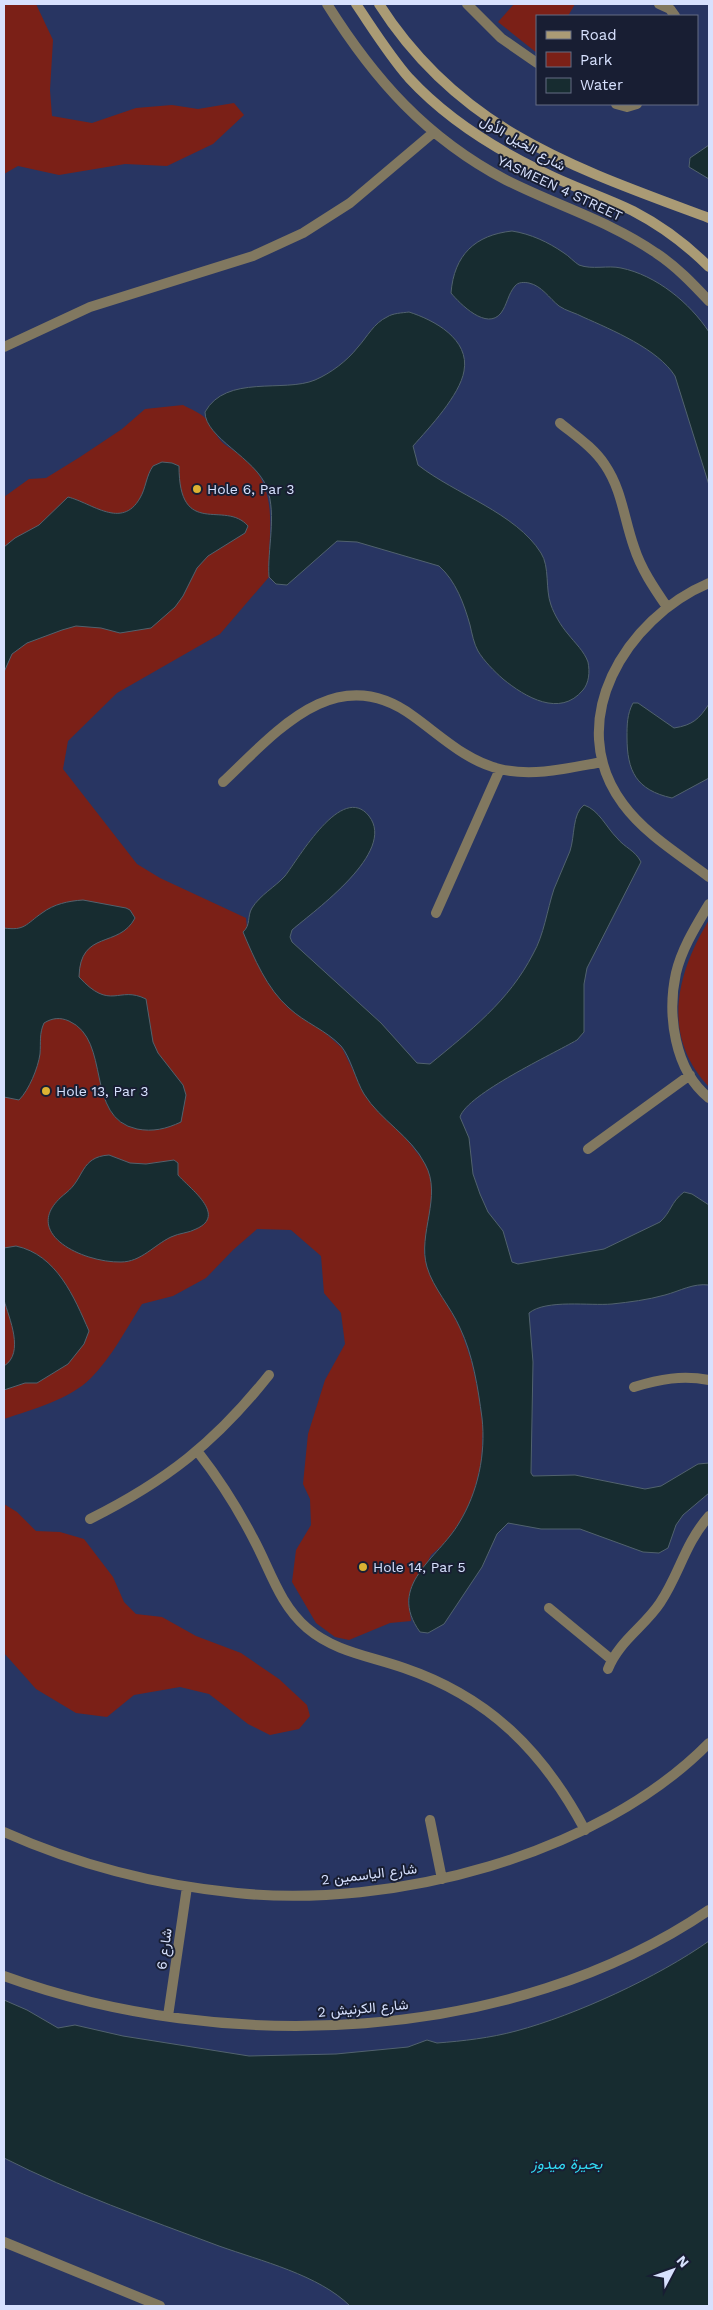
<svg xmlns="http://www.w3.org/2000/svg" width="713" height="2310" font-family="'Work Sans',Vazirmatn,sans-serif">
	<style>
		.green { fill: #7b2017 }
		.water { fill: #172c30; stroke: #51626e }
		.lines { fill: none; stroke-linecap: round; stroke-linejoin: round }
		.street { stroke: #817860; stroke-width: 10 }
		.secondary { stroke: #aa9b75; stroke-width: 10 }
		.poi-dot { fill: #dcb233; stroke: #181e33; stroke-width: 2 }
		.labels { text-anchor: middle; dominant-baseline: central; stroke-width: 4; stroke-linejoin: round; paint-order: stroke }
		.street-label { font-size: 14px; fill: #d7e1fe; stroke: #181e33 }
		.poi-label { font-size: 14px; fill: #d7e1fe; stroke: #181e33; text-anchor: start }
		.water-label { font-size: 15px; font-style: italic; fill: #32dcf4; stroke: #181e33 }
	</style>
	<rect width="100%" height="100%" fill="#283562"/>
	<path class="green" d="M 4,4 L 36,4 L 53,40 L 50,90 L 52,116 L 92,123 L 136,108 L 172,105 L 198,109 L 234,103 L 244,115 L 213,144 L 167,166 L 125,164 L 59,175 L 18,166 L 4,174 Z
		M 514,4 L 575,4 L 568,16 L 537,16 L 537,53 L 498,22 Z
		M 183,405 C 190,409 201,413 206,419 C 212,427 216,437 224,444 C 233,451 243,455 251,464 C 280,497 267,538 269,577 L 220,634 L 117,693 L 68,741 L 63,769 L 137,864 L 160,878 L 246,918 L 247,929 L 287,1007 L 324,1032 L 342,1048 L 365,1095 L 407,1140 L 425,1163 L 431,1178 L 431,1202 L 424,1252 L 427,1268 L 460,1328 L 471,1360 L 478,1391 L 483,1427 L 481,1464 L 472,1499 L 459,1523 L 446,1542 L 431,1555 L 408,1599 L 411,1621 L 390,1623 L 349,1640 L 335,1637 L 316,1623 L 292,1582 L 296,1550 L 311,1525 L 310,1499 L 303,1484 L 308,1434 L 325,1380 L 345,1344 L 341,1313 L 324,1293 L 321,1256 L 291,1230 L 257,1229 L 233,1250 L 206,1278 L 173,1296 L 142,1304 C 126,1329 112,1357 91,1378 C 69,1400 33,1409 4,1419 L 4,497 L 29,479 L 46,478 L 80,457 L 122,429 L 145,409 Z
		M 709,920 L 709,1087 C 661,1036 676,974 709,920 Z
		M 4,1504 L 17,1512 L 36,1531 L 60,1532 L 84,1539 L 113,1577 L 124,1602 L 136,1614 L 162,1617 L 196,1636 L 241,1653 L 279,1679 L 307,1705 L 310,1716 L 299,1729 L 270,1735 L 248,1724 L 209,1694 L 180,1687 L 134,1695 L 107,1717 L 76,1713 L 36,1689 L 4,1653 Z"/>
	<path class="water" d="M 709,145 L 709,179 L 689,167 L 690,158 Z
		M 512,231 C 531,234 548,242 564,253 C 569,256 574,262 579,265 C 592,270 608,265 621,268 C 656,275 690,303 709,332 L 709,485 L 675,376 C 658,349 612,330 583,317 C 576,313 566,311 559,306 C 549,298 542,286 529,283 C 524,282 518,282 515,286 C 508,294 507,305 501,313 C 487,331 460,304 451,293 C 454,255 475,235 512,231 Z
		M 409,312 C 434,320 470,339 464,371 C 460,395 429,428 413,446 L 418,465 C 455,494 516,513 541,553 C 550,567 545,589 551,605 C 554,614 561,626 568,634 C 575,643 584,651 588,662 C 590,672 589,683 583,690 C 560,718 525,697 503,679 C 494,671 484,661 478,651 C 474,644 472,634 470,625 C 464,604 456,581 439,566 L 357,542 L 337,541 L 287,585 L 276,584 L 269,577 C 267,549 277,516 267,488 C 256,458 205,438 205,412 C 226,374 284,393 315,380 C 331,373 347,361 358,347 C 367,337 374,323 387,317 C 393,313 402,313 409,312 Z
		M 162,462 L 172,463 L 179,466 C 179,540 225,499 248,526 L 245,533 L 208,556 L 197,568 L 183,596 L 175,607 L 151,628 L 120,633 L 101,628 L 76,626 L 62,630 L 27,643 L 12,654 L 4,672 L 4,547 L 15,538 L 39,525 L 68,497 C 92,503 122,530 140,498 C 146,488 146,476 153,466 Z
		M 633,703 L 638,703 L 674,728 C 693,725 699,719 709,704 L 709,778 L 672,798 C 636,790 627,771 627,737 C 627,725 627,714 633,703 Z
		M 584,805 C 599,810 606,827 617,838 C 625,848 635,850 641,862 L 587,968 L 584,984 L 584,1032 L 577,1040 C 553,1054 467,1094 460,1117 L 469,1138 L 473,1174 L 480,1194 L 488,1212 L 503,1231 L 512,1262 L 518,1264 L 604,1249 L 660,1222 C 672,1211 670,1203 684,1192 L 692,1194 L 709,1205 L 709,1285 C 693,1283 680,1291 665,1295 C 647,1300 630,1302 612,1304 C 590,1306 546,1299 529,1313 L 533,1362 L 531,1473 L 533,1476 L 575,1475 L 645,1489 L 661,1486 L 698,1464 L 709,1463 L 709,1493 L 683,1515 L 676,1525 L 668,1548 L 659,1553 L 643,1552 L 580,1529 L 541,1529 L 508,1523 L 497,1534 L 482,1567 L 444,1624 L 428,1633 L 420,1632 C 386,1585 438,1559 459,1523 C 478,1492 486,1454 482,1418 C 478,1388 473,1355 460,1328 C 451,1307 433,1288 427,1267 C 417,1234 443,1196 425,1164 C 411,1136 380,1120 364,1094 C 356,1081 350,1056 341,1046 C 326,1030 305,1023 289,1008 C 267,989 254,958 243,932 C 251,925 247,916 252,908 C 260,895 275,887 285,876 C 299,858 342,782 369,816 C 397,852 315,910 292,930 L 290,937 L 292,942 L 381,1023 L 417,1063 L 430,1064 C 470,1031 509,1001 533,954 C 544,935 547,910 554,889 C 559,876 565,864 570,851 C 575,836 572,814 584,805 Z
		M 83,900 L 126,908 L 130,910 L 135,918 C 119,949 80,929 79,977 C 111,1012 118,985 146,999 L 153,1042 L 158,1053 L 183,1085 L 186,1095 L 181,1122 C 166,1129 153,1132 137,1129 C 84,1118 112,1040 69,1021 C 60,1017 52,1018 44,1023 C 39,1034 41,1042 40,1054 C 38,1068 29,1090 19,1100 L 4,1097 L 4,928 C 25,931 26,924 42,913 C 54,904 68,901 83,900 Z
		M 109,1155 L 130,1163 L 146,1164 L 174,1160 L 178,1163 L 178,1175 C 189,1188 228,1215 196,1229 C 189,1233 179,1233 171,1237 C 154,1245 141,1262 121,1262 C 83,1263 16,1232 66,1193 C 85,1178 80,1157 109,1155 Z
		M 16,1246 C 57,1255 74,1297 89,1331 L 84,1344 L 68,1364 L 37,1383 L 25,1383 L 4,1390 L 4,1366 C 25,1353 9,1318 4,1300 C 0,1285 4,1264 4,1248 Z
		M 709,1941 L 709,2306 L 350,2306 C 319,2275 261,2261 219,2246 C 147,2219 73,2193 4,2158 L 4,2000 L 27,2010 L 58,2028 L 75,2025 L 123,2036 L 249,2056 L 336,2054 L 408,2047 L 427,2040 L 437,2043 C 463,2041 490,2038 516,2031 C 576,2015 658,1977 709,1941 Z"/>
	<g class="lines">
		<path class="street" d="M 327,4 C 374,79 426,138 506,180 C 555,205 610,221 656,253 C 676,266 693,284 709,301
			M 467,4 L 501,38 L 537,63
			M 659,4 L 670,9 L 675,16
			M 616,104 L 627,107 L 637,104
			M 4,347 L 90,307 L 253,256 L 303,233 L 350,203 L 434,132
			M 560,423 C 576,436 594,448 605,465 C 622,490 624,519 634,547 C 641,569 654,588 667,607
			M 709,583 C 626,618 562,722 623,804 C 645,834 680,855 709,877
			M 223,782 C 276,732 336,659 413,716 C 441,736 466,761 500,769 C 533,777 569,768 602,762
			M 709,904 C 696,926 682,948 676,973 C 667,1014 674,1070 709,1098
			M 436,913 L 500,769
			M 588,1149 L 690,1075
			M 634,1387 C 660,1379 682,1375 709,1380
			M 198,1452 C 219,1479 237,1507 253,1538 C 270,1569 279,1604 307,1628 C 335,1652 370,1656 404,1668 C 489,1697 543,1751 585,1830
			M 90,1519 C 166,1481 216,1442 269,1375
			M 549,1608 L 612,1660
			M 608,1669 C 619,1641 644,1627 660,1603 C 680,1573 684,1545 709,1516
			M 430,1820 L 442,1879
			M 4,1832 C 78,1865 156,1885 237,1893 C 391,1909 598,1856 709,1743
			M 4,1976 C 224,2056 512,2044 709,1910
			M 168,2016 L 187,1887
			M 4,2242 L 160,2306"/>
		<path class="secondary" d="M 356,4 C 373,29 389,55 409,78 C 444,116 492,147 539,170 C 569,186 602,196 633,211 C 660,225 688,246 709,267
			M 379,4 C 460,131 575,168 709,218"/>
	</g>
	<g class="poi-dot">
		<circle cx="197" cy="489" r="5"/>
		<circle cx="46" cy="1091" r="5"/>
		<circle cx="363" cy="1567" r="5"/>
	</g>
	<g class="labels">
		<g class="street-label">
			<text transform="translate(523 143) rotate(30)">شارع الخيل الأول</text>
			<text transform="translate(560 188) rotate(25)">YASMEEN 4 STREET</text>
			<text transform="translate(369 1874) rotate(-7)">شارع الياسمين 2</text>
			<text transform="translate(164 1949) rotate(-82)">شارع 6</text>
			<text transform="translate(363 2008) rotate(-5)">شارع الكرنيش 2</text>
		</g>
		<g class="poi-label">
			<text x="207" y="489">Hole 6, Par 3</text>
			<text x="56" y="1091">Hole 13, Par 3</text>
			<text x="373" y="1567">Hole 14, Par 5</text>
		</g>
		<g class="water-label">
			<text x="567" y="2164">بحيرة ميدوز</text>
		</g>
	</g>
	<rect width="713" height="2310" fill="none" stroke="#d7e1fe" stroke-width="10"/>
	<rect x="536" y="15" width="162" height="90" fill="#181e33" stroke="#646c84"/>
	<rect x="546" y="31" width="25" height="8" fill="#aa9b75" stroke="#646c84"/>
	<text x="580" y="40" font-size="15" fill="#d7e1fe">Road</text>
	<rect x="546" y="52" width="25" height="15" fill="#7b2017" stroke="#646c84"/>
	<text x="580" y="65" font-size="15" fill="#d7e1fe">Park</text>
	<rect x="546" y="78" width="25" height="15" fill="#172c30" stroke="#646c84"/>
	<text x="580" y="90" font-size="15" fill="#d7e1fe">Water</text>
	<g transform="translate(673 2270) rotate(49)" stroke="#181e33" stroke-width="4" paint-order="stroke">
	<path d="M0-4L9 19L0 12L-9 19Z" fill="#d7e1fe"/>
	<text y="-8" font-size="14" font-weight="bold" text-anchor="middle" fill="#d7e1fe">N</text>
	</g>
</svg>
